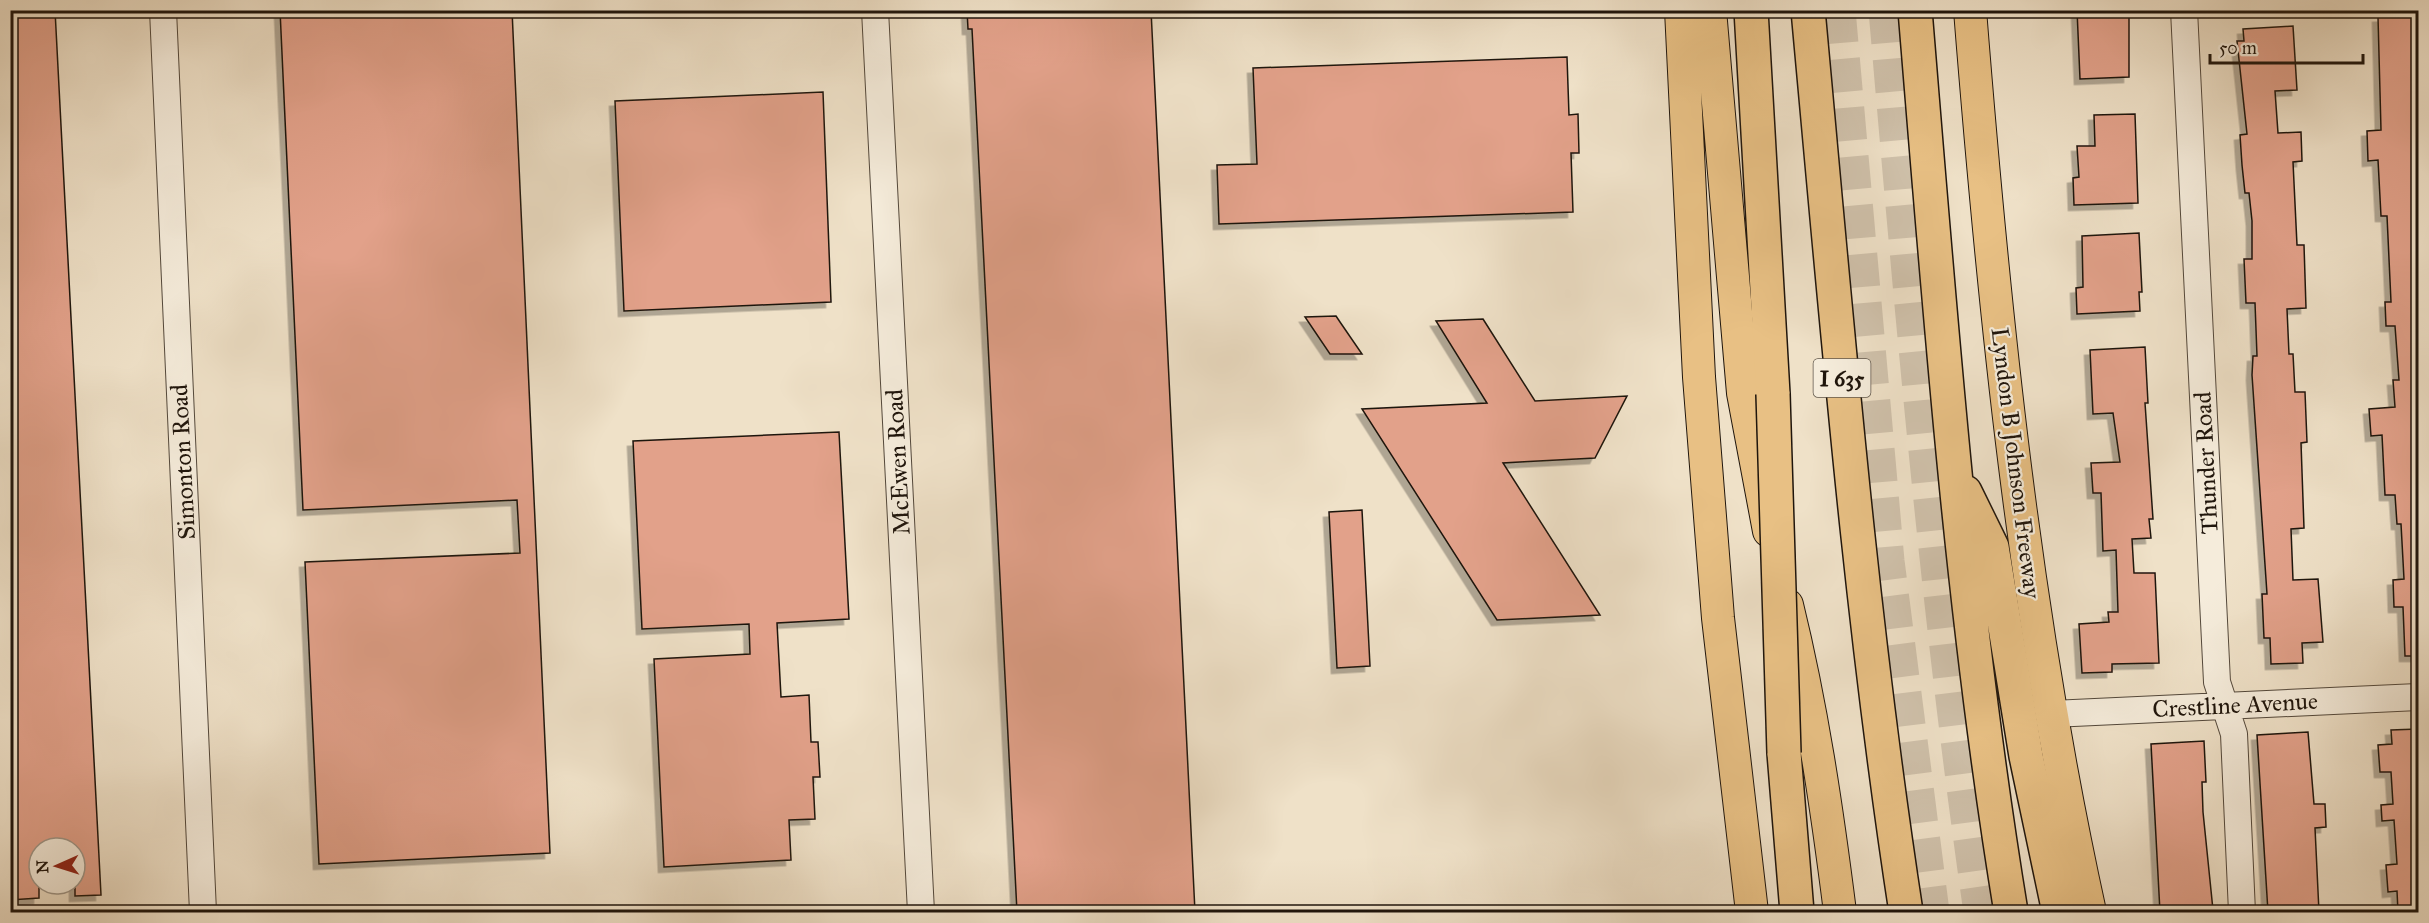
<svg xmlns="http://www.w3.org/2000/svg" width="2429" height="923" font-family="'IM FELL Great Primer',serif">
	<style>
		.building { fill: #e2a18a; stroke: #1f150c; stroke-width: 1.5; filter: url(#shadow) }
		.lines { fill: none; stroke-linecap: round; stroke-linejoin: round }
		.highway-tunnel { stroke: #d0c2ac; stroke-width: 33; stroke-dasharray: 33 16; stroke-linecap: butt }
		.minor-casing { stroke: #53483b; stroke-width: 28 }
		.major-casing { stroke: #1f150c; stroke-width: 34 }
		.highway-casing { stroke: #1f150c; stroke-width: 36 }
		.minor { stroke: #f5ecdb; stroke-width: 26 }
		.major { stroke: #e8c084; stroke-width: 32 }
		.highway { stroke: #e8c084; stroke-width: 33 }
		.highway-bridge-casing { stroke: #1f150c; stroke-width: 36; stroke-linecap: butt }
		.highway-bridge { stroke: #e8c084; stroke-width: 33 }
		.labels { text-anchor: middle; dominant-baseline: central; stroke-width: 4.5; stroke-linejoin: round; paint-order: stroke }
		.shield { fill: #f5ecdb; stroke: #5f564a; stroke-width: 1.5 }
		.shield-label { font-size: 22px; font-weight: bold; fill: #1f150c }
		.street-label { font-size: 24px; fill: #1f150c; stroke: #f5ecdb }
	</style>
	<defs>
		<filter id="shadow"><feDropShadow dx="-5.5" dy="5.5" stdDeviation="0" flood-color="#0004"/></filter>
	</defs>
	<rect width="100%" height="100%" fill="#efe1c8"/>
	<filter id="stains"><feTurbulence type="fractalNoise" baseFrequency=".00333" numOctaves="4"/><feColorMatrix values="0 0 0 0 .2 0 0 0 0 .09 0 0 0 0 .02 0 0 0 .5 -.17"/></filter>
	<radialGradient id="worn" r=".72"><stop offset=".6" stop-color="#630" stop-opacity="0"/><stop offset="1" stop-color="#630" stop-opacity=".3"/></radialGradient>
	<path class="building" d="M 10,10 L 55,10 L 101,895 L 75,896 L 75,848 L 39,848 L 39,898 L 10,900 Z
		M 280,10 L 512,10 L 550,853 L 319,864 L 305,562 L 520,553 L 517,500 L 303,510 Z
		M 967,10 L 1151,10 L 1195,912 L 1017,912 L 972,29 L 968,29 Z
		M 2077,10 L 2129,10 L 2129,77 L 2080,79 Z
		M 2417,15 L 2418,656 L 2405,656 L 2403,607 L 2394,607 L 2393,580 L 2404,579 L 2401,524 L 2397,524 L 2395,495 L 2385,495 L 2382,435 L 2371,436 L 2369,409 L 2395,407 L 2393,380 L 2399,380 L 2395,326 L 2386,326 L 2385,302 L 2391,302 L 2387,216 L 2381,216 L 2378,160 L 2368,161 L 2367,131 L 2381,130 L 2378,17 Z
		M 2293,26 L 2297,90 L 2275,91 L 2278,133 L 2301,132 L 2302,161 L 2293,162 L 2297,245 L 2304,245 L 2306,308 L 2287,309 L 2289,354 L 2293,354 L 2295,392 L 2305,392 L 2307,442 L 2301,443 L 2304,528 L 2291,529 L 2293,580 L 2318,579 L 2323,642 L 2302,643 L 2303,663 L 2271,664 L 2270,638 L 2264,638 L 2262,594 L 2267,594 L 2252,375 L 2253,356 L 2257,356 L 2255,303 L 2246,303 L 2244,259 L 2252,259 L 2252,221 L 2249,193 L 2245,193 L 2242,165 L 2240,135 L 2247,134 L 2237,41 L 2244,41 L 2243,29 Z
		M 1567,57 L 1569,115 L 1578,114 L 1579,153 L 1571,153 L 1573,212 L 1219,224 L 1217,165 L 1257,164 L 1253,68 Z
		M 823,92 L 831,302 L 624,311 L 615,101 Z
		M 2135,114 L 2138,203 L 2074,205 L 2073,178 L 2079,177 L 2077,146 L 2095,146 L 2094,115 Z
		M 2139,233 L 2142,292 L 2139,292 L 2140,311 L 2077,314 L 2076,288 L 2083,287 L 2082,236 Z
		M 1336,316 L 1340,322 L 1362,354 L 1330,354 L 1305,317 Z
		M 1483,319 L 1535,401 L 1627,396 L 1595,458 L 1503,463 L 1600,615 L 1497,620 L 1362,409 L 1487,403 L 1436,321 Z
		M 2145,347 L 2148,403 L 2145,403 L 2153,519 L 2149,519 L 2151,538 L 2132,539 L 2134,573 L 2155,573 L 2159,663 L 2112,664 L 2112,672 L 2082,673 L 2079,624 L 2109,622 L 2108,612 L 2118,612 L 2116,550 L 2103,551 L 2101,493 L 2093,493 L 2091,463 L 2120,462 L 2113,413 L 2093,414 L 2090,350 Z
		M 839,432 L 849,619 L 777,623 L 781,697 L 809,695 L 811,742 L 818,742 L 820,777 L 813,777 L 815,819 L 789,820 L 791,860 L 664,867 L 654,659 L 750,654 L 749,624 L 642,629 L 633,441 Z
		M 1362,510 L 1370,666 L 1337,668 L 1329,512 Z
		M 2418,729 L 2418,912 L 2398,912 L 2397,891 L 2388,892 L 2386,865 L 2397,864 L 2394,820 L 2382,821 L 2381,805 L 2393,804 L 2391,772 L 2380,772 L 2378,745 L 2392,744 L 2391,730 Z
		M 2308,732 L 2314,804 L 2325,804 L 2326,827 L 2315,828 L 2319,912 L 2268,912 L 2257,735 Z
		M 2204,741 L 2206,782 L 2202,782 L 2203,812 L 2213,910 L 2208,910 L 2208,912 L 2160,912 L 2151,744 Z"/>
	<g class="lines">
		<path class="highway-tunnel" d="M 1839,10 L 1888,561 L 1933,912
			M 1885,10 C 1911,312 1937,613 1980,912"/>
		<defs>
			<path id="minor" d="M 163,10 L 203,912
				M 875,10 L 921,912
				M 2184,10 L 2217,682 L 2234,734 L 2242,912
				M 2052,714 L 2418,697"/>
			<path id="major" d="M 1681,10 L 1699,377 L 1718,618 L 1752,912
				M 1710,10 L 1743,393 L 1769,531
				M 1970,10 C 1994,313 2025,616 2090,912
				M 1787,605 C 1812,707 1827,809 1840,912"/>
			<path id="highway" d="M 1751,10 L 1773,394
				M 1808,10 C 1836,312 1860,613 1906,912
				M 1915,10 C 1940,312 1962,614 2011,912
				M 1965,492 L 1992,547 L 2026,756 L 2059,912
				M 1784,753 L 1797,912"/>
		</defs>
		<use href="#minor" class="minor-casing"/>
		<use href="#major" class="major-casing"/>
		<use href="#highway" class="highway-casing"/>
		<use href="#minor" class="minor"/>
		<use href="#major" class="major"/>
		<use href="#highway" class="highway"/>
		<defs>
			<path id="highway-bridge" d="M 1773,394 L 1784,753"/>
		</defs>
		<use href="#highway-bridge" class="highway-bridge-casing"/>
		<use href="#highway-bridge" class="highway-bridge"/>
	</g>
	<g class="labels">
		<rect class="shield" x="1813.5" y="359" width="57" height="38" rx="4.5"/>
		<g class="shield-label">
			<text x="1842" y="378">I 635</text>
		</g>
		<g class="street-label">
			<text transform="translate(183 462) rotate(-93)">Simonton Road</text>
			<text transform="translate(898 462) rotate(-93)">McEwen Road</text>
			<text transform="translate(2016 463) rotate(83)">Lyndon B Johnson Freeway</text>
			<text transform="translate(2206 463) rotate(-93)">Thunder Road</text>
			<text transform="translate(2235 705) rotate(-3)">Crestline Avenue</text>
		</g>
	</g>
	<rect width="2429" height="923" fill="none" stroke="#efe1c8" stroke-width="36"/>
	<rect x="12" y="12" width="2405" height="899" fill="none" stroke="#1f150c" stroke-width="3"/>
	<rect x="18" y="18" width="2393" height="887" fill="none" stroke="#1f150c" stroke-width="1.5"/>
	<g transform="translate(57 866) rotate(267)"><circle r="28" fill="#f5ecdb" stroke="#9f9688" stroke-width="1.5"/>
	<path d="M0-4.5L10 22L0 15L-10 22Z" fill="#8f2418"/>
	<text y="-9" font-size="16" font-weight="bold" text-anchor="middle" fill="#1f150c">N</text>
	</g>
	<path d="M2210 54v9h153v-9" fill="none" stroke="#1f150c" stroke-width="3"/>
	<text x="2219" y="54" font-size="18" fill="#1f150c" stroke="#f5ecdb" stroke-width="4.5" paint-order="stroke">50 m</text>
	<rect width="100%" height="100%" filter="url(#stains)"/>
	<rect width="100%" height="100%" fill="url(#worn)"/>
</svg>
